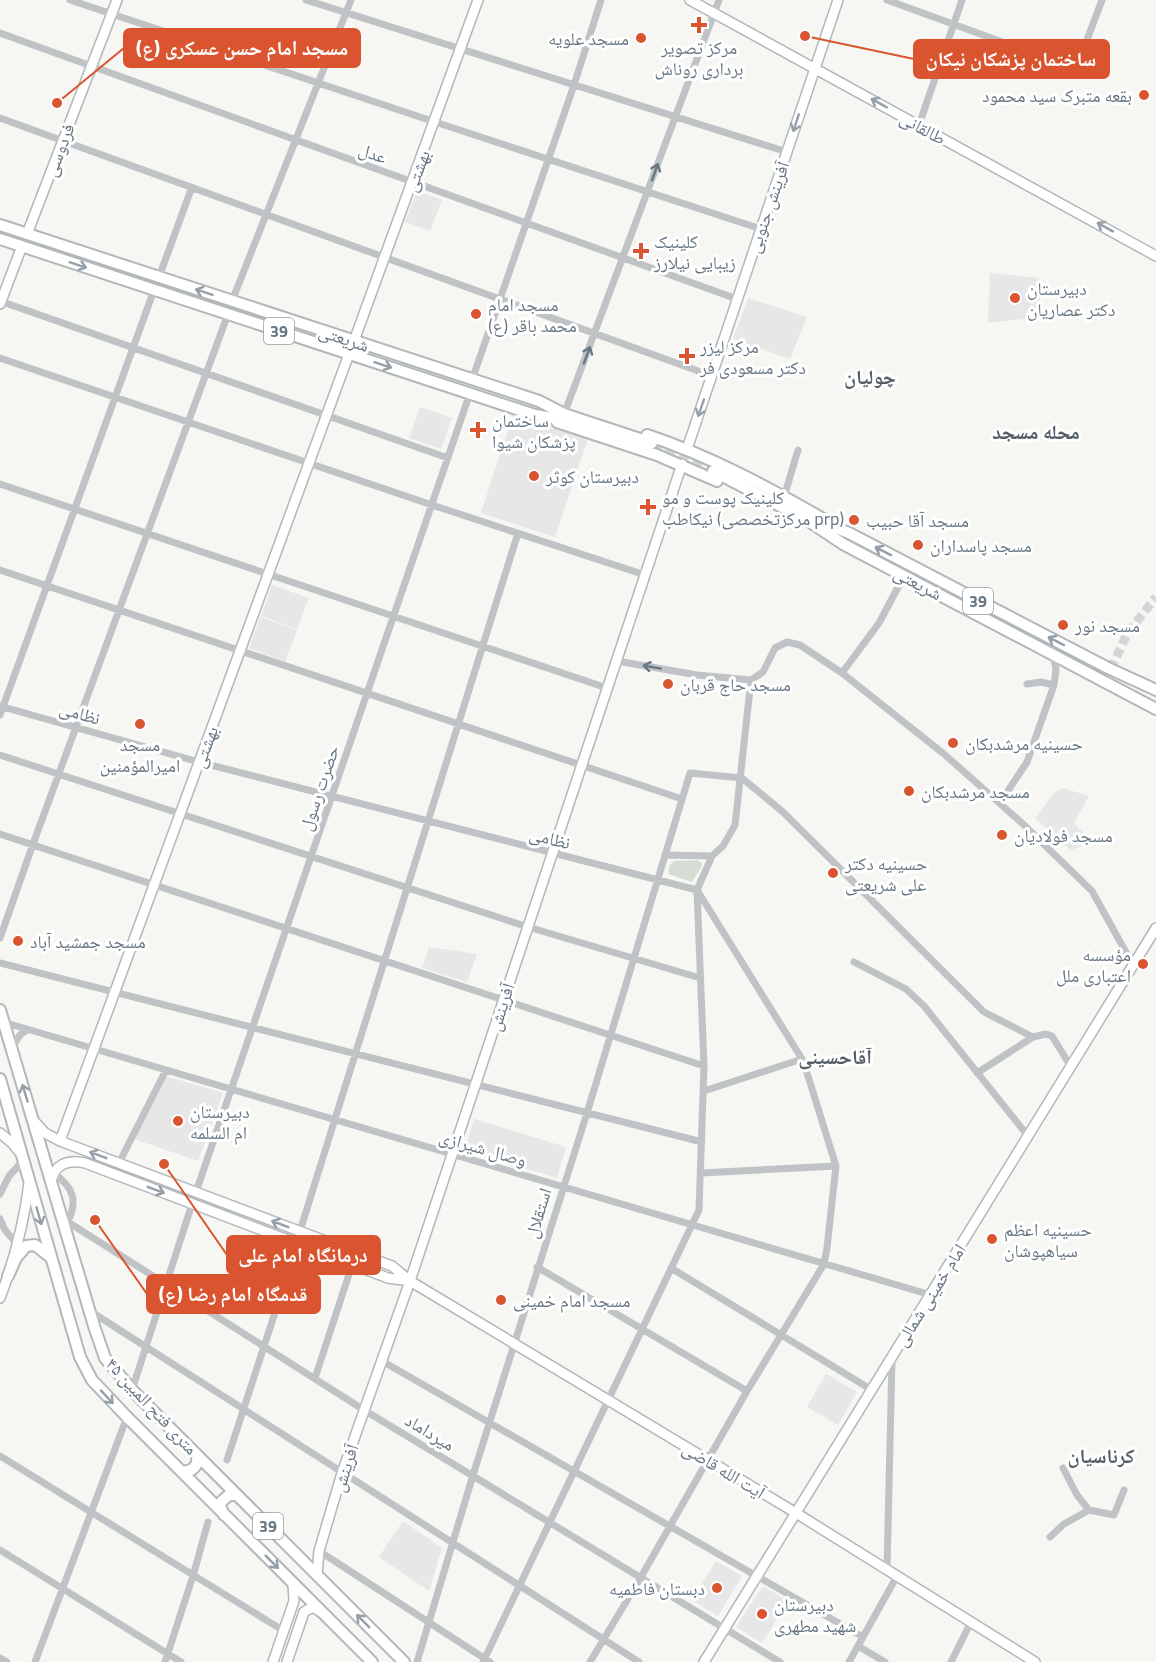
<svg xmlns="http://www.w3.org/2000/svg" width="1156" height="1662" font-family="'Titillium Web','Noto Naskh Arabic',sans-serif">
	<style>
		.built { fill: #e6e7e6 }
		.green { fill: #d7dcd4 }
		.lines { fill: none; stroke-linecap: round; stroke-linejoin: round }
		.secondary-tunnel { stroke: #d2d6d6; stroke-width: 9; stroke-dasharray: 9 4.5; stroke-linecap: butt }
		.primary-tunnel { stroke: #d2d6d6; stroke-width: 10; stroke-dasharray: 10 5; stroke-linecap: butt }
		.secondary-casing { stroke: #b1b7bb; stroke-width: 12 }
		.primary-casing { stroke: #b2b7ba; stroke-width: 14 }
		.street { stroke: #bfc3c6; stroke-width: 7 }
		.secondary { stroke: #fff; stroke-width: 9 }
		.primary { stroke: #fff; stroke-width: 10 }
		.oneway { stroke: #949fa8 }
		.oneway2 { stroke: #667682 }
		.poi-dot { fill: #d9542f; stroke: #fff; stroke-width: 2 }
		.labels { text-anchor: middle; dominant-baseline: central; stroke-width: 6; stroke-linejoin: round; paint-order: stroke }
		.shield { fill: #fff; stroke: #949fa8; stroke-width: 1.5 }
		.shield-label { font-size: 16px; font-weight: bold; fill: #667682 }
		.poi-label { font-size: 18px; fill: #667682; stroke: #fff; text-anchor: start }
		.street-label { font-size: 18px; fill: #667682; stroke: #fff }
		.neighbourhood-label { font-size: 20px; font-weight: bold; fill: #545f67; stroke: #fff }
		.leader { fill: none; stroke: #d9542f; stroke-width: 2 }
		.callout-dot { fill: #d9542f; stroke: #fff; stroke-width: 2 }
		.callout { fill: #d9542f; stroke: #d9542f; stroke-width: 2 }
		.callout-label { font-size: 20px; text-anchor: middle; font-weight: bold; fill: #fff }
	</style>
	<rect width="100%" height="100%" fill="#f6f6f2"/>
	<path class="built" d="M 417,191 L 442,200 L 430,231 L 405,222 Z
		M 990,273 L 1039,278 L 1041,317 L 988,323 Z
		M 748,298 L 807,317 L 790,359 L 733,339 Z
		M 420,407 L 452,418 L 441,449 L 409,438 Z
		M 513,415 L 588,439 L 555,537 L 481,513 Z
		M 272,585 L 309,598 L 297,629 L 261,616 Z
		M 260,617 L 297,630 L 285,662 L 249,648 Z
		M 1063,788 L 1089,796 L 1074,823 L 1092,842 L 1071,850 L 1035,818 L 1054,793 Z
		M 429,947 L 477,954 L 467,982 L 422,968 Z
		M 166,1076 L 223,1093 L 198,1161 L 134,1139 Z
		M 474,1119 L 566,1147 L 557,1178 L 464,1150 Z
		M 826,1374 L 857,1392 L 838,1425 L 807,1407 Z
		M 403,1521 L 442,1548 L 429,1591 L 379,1557 Z
		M 716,1561 L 742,1576 L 718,1616 L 692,1600 Z
		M 763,1586 L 788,1601 L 762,1643 L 736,1627 Z"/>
	<path class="green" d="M 697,860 L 702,863 L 702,866 L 692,882 L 668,874 L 670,865 L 674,861 Z"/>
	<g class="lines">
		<path class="secondary-tunnel" d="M 1111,669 L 1127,634 L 1156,597"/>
		<path class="primary-tunnel" d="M 652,443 L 686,455 L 714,468"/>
		<defs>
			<path id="secondary" d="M 690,0 L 1156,256
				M 27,234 L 117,0
				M 0,304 L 22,246
				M 354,341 L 478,0
				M 687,449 L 838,0
				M 34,1121 L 45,1133 L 60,1141 L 392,1266 L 410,1281 L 796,1513 L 1035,1662
				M 0,1133 L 12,1143 L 21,1154
				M 60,1141 L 349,354
				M 51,1181 C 55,1164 68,1159 85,1163 L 388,1278 L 410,1281
				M 0,1298 C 14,1261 24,1223 29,1183
				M 317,1575 L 319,1551 L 342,1473 L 410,1281 L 682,464
				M 273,1662 L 294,1601 L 293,1584
				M 287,1662 L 304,1612 C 311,1607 314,1607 321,1612
				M 704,1662 L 1156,928"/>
			<path id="primary" d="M 0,225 L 539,401 L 564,414 L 652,443
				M 0,239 L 535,415 L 565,420
				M 557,422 L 657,455 L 717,481
				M 647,435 C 710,456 768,487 825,520
				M 713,471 L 807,520 L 843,544 L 1156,709
				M 816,520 L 849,533 L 1108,668 L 1156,690
				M 0,1010 L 94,1326 L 105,1358 L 132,1390 L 404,1662
				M 0,1079 L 80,1357 L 92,1380 L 127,1417 L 372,1662
				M 8,1276 L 16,1258 L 26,1246 L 35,1245 L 49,1256
				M 181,1471 C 192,1473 199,1466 197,1455
				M 224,1515 L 220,1506 L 221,1502 L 229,1495 L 237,1495"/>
		</defs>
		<use href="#secondary" class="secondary-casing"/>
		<use href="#primary" class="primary-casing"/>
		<path class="street" d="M 70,0 L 435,122 L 761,229
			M 306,0 L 787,152
			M 887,0 L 1076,69 L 1102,0
			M 0,33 L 737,299
			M 0,118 L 712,376
			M 919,125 L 962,0
			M 159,277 L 192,187
			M 0,301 L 448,458
			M 232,301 L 351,0
			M 0,358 L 432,505 L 645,575
			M 472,380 L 574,85 L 601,0
			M 566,409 L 719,0
			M 0,484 L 607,688
			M 784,497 L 798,450
			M 0,570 L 682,799
			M 617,661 L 697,675 L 751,680 L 763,672 L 775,648 L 787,642 L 800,645 L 842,673 L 944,754 L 1023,824 L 1092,891 L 1133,965
			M 842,673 L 879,623 L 904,576
			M 1027,684 L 1041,682 L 1054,685
			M 0,706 L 199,762 L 697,890 L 802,1059 L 808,1076 L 836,1166 L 827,1248 L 824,1264 L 747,1391 L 641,1577 L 590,1662
			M 0,715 L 154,290
			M 0,755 L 528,927 L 700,978
			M 1000,803 L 1027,762 L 1054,685 L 1056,669 L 1053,654
			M 0,834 L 704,1066
			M 665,855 L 712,856
			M 0,938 L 33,844 L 228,314
			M 854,962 L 906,989 L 924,1006 L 1028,1136
			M 0,963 L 702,1142
			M 3,1022 L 931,1295
			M 12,1048 L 20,1035 L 27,1030
			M 977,1073 L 1033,1037
			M 704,1091 L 802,1059
			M 119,1163 L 166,1070
			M 53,1173 C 74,1187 79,1202 66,1225
			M 701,1173 L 836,1166
			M 196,1192 L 470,393
			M 0,1194 L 9,1176 L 23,1161
			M 0,1219 L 5,1230 L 17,1244
			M 68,1222 L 364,1410 L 780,1662
			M 300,1231 L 518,533
			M 537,1267 L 747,1391
			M 671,1268 L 872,1390
			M 90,1311 L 639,1662
			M 382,1361 L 863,1637
			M 315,1378 L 352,1265
			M 132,1390 L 192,1204
			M 0,1456 L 284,1631
			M 227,1460 L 297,1245
			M 1063,1468 L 1077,1495 L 1089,1510 L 1114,1515 L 1124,1490
			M 1050,1537 L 1064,1524 L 1089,1510
			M 0,1550 L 181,1662
			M 319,1551 L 490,1662
			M 887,1569 L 892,1359
			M 858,1646 L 885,1662
			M 0,1658 L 7,1662
			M 35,1662 L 127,1417
			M 165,1662 L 193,1576 L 208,1522
			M 417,1662 L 473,1475 L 587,1113 L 690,773 L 742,778 L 783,812 L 984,1012 L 1033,1037 L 1046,1034 L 1052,1036 L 1071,1067
			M 483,1662 L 699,1210 L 704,1066 L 697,890 L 712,856 L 723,846 L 735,825 L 751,680
			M 849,1662 L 897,1576
			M 951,1662 L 971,1622"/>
		<use href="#secondary" class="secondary"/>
		<use href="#primary" class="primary"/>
	</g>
	<defs><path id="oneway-shaft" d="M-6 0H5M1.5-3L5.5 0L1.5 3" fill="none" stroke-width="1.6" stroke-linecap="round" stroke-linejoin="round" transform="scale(1.5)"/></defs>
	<g class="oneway">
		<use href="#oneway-shaft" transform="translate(879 103) rotate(-151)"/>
		<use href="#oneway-shaft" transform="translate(796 123) rotate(108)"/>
		<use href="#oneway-shaft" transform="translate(1105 227) rotate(-151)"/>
		<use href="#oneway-shaft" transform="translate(78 265) rotate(18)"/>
		<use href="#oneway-shaft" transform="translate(204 292) rotate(-162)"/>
		<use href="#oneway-shaft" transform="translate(383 365) rotate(18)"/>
		<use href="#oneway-shaft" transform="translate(701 408) rotate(109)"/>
		<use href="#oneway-shaft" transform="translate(883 551) rotate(-153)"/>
		<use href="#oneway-shaft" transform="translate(1056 641) rotate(-153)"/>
		<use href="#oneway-shaft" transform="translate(25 1093) rotate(-107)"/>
		<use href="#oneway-shaft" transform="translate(98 1155) rotate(-159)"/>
		<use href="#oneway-shaft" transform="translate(156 1190) rotate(21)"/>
		<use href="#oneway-shaft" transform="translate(39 1216) rotate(74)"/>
		<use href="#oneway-shaft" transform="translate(280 1224) rotate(-159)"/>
		<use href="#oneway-shaft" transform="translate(107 1397) rotate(47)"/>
		<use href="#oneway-shaft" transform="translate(272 1562) rotate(45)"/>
		<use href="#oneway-shaft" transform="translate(363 1621) rotate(-135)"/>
	</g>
	<g class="oneway2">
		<use href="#oneway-shaft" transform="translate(655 172) rotate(-70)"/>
		<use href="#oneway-shaft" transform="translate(587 355) rotate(-69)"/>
		<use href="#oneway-shaft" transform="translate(652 667) rotate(-170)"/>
	</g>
	<g class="poi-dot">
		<path d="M696 16h6v6h6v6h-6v6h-6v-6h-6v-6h6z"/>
		<circle cx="641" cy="38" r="6"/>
		<circle cx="1144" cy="95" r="6"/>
		<path d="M638 242h6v6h6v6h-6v6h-6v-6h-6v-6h6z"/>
		<circle cx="1015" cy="298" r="6"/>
		<circle cx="476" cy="314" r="6"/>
		<path d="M684 347h6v6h6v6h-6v6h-6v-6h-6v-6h6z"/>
		<path d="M475 421h6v6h6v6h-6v6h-6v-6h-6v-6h6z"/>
		<circle cx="534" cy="476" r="6"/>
		<path d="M645 498h6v6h6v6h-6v6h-6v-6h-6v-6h6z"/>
		<circle cx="854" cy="520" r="6"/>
		<circle cx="918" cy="545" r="6"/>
		<circle cx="1063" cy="625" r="6"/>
		<circle cx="668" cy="684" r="6"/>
		<circle cx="140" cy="724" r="6"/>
		<circle cx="953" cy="743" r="6"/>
		<circle cx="909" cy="791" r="6"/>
		<circle cx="1002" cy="835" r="6"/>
		<circle cx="833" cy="873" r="6"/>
		<circle cx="18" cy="941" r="6"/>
		<circle cx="1143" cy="964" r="6"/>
		<circle cx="178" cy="1121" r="6"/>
		<circle cx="992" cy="1239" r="6"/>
		<circle cx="501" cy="1300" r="6"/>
		<circle cx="717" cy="1588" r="6"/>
		<circle cx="762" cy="1614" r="6"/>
	</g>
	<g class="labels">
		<g class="shield">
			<rect x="264" y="318" width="30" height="26" rx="4.5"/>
			<rect x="963" y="588" width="30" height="26" rx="4.5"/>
			<rect x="253" y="1513" width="30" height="26" rx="4.5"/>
		</g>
		<g class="shield-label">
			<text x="279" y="331">39</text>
			<text x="978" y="601">39</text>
			<text x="268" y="1526">39</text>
		</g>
		<g class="poi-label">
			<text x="629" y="38" text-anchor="end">مسجد علویه</text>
			<text x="699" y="47" text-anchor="middle">مرکز تصویر<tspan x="699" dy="21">برداری روناش</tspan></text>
			<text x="1132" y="95" text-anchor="end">بقعه متبرک سید محمود</text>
			<text x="654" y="241">کلینیک<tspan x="654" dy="21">زیبایی نیلارز</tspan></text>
			<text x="1027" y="288">دبیرستان<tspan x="1027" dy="21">دکتر عصاریان</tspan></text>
			<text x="488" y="304">مسجد امام<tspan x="488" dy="21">محمد باقر (ع)</tspan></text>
			<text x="700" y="346">مرکز لیزر<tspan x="700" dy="21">دکتر مسعودی فر</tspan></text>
			<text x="492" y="420">ساختمان<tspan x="492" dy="21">پزشکان شیوا</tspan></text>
			<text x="546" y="476">دبیرستان کوثر</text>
			<text x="662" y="497">کلینیک پوست و مو<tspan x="662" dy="21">نیکاطب (مرکزتخصصی prp)</tspan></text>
			<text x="866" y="520">مسجد آقا حبیب</text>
			<text x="930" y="545">مسجد پاسداران</text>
			<text x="1075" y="625">مسجد نور</text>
			<text x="680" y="684">مسجد حاج قربان</text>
			<text x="965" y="743">حسینیه مرشدبکان</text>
			<text x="140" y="744" text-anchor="middle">مسجد<tspan x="140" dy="21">امیرالمؤمنین</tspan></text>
			<text x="921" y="791">مسجد مرشدبکان</text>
			<text x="1014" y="835">مسجد فولادیان</text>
			<text x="845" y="863">حسینیه دکتر<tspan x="845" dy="21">علی شریعتی</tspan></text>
			<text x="30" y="941">مسجد جمشید آباد</text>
			<text x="1131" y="954" text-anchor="end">مؤسسه<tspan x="1131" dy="21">اعتباری ملل</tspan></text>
			<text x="190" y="1111">دبیرستان<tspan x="190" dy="21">ام السلمه</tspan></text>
			<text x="1004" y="1229">حسینیه اعظم<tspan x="1004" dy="21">سیاهپوشان</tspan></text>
			<text x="513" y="1300">مسجد امام خمینی</text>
			<text x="705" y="1588" text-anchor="end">دبستان فاطمیه</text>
			<text x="774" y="1604">دبیرستان<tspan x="774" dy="21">شهید مطهری</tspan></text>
		</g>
		<g class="street-label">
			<text transform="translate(923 128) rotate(29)">طالقانی</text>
			<text transform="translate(59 150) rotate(-69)">فردوسی</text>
			<text transform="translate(373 153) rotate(20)">عدل</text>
			<text transform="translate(417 171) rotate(-70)">بهشتی</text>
			<text transform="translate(768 207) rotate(-71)">آفرینش جنوبی</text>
			<text transform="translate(344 338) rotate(18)">شریعتی</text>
			<text transform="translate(918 583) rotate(28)">شریعتی</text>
			<text transform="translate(80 713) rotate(16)">نظامی</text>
			<text transform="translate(205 747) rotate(-70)">بهشتی</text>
			<text transform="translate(319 788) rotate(-71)">حضرت رسول</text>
			<text transform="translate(550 838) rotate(14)">نظامی</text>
			<text transform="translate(501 1007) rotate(-72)">آفرینش</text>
			<text transform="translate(483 1148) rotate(16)">وصال شیرازی</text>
			<text transform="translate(538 1213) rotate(-73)">استقلال</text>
			<text transform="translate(930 1295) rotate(-58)">امام خمینی شمالی</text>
			<text transform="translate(152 1406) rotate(47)">۴۵ متری فتح المبین</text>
			<text transform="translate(430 1432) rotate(31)">میرداماد</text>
			<text transform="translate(345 1468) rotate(-72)">آفرینش</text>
			<text transform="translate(724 1470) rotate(31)">آیت الله قاضی</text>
		</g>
		<g class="neighbourhood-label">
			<text x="870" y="376">چولیان</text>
			<text x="1036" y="431">محله مسجد</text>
			<text x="835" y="1056">آقاحسینی</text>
			<text x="1101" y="1455">کرناسیان</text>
		</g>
	</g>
	<path class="leader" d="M57 103L124 48M805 36L914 59M164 1164L227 1255M95 1220L147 1294"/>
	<g class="callout-dot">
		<circle cx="57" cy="103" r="6"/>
		<circle cx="805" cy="36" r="6"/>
		<circle cx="164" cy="1164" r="6"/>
		<circle cx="95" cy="1220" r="6"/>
	</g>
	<g class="callout">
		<rect x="124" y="29" width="236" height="38" rx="6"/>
		<rect x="914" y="40" width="195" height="38" rx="6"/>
		<rect x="227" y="1236" width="153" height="38" rx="6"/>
		<rect x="147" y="1275" width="173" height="38" rx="6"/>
	</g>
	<g class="callout-label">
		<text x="242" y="55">مسجد امام حسن عسکری (ع)</text>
		<text x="1011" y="66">ساختمان پزشکان نیکان</text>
		<text x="303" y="1262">درمانگاه امام علی</text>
		<text x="233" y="1301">قدمگاه امام رضا (ع)</text>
	</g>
</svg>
